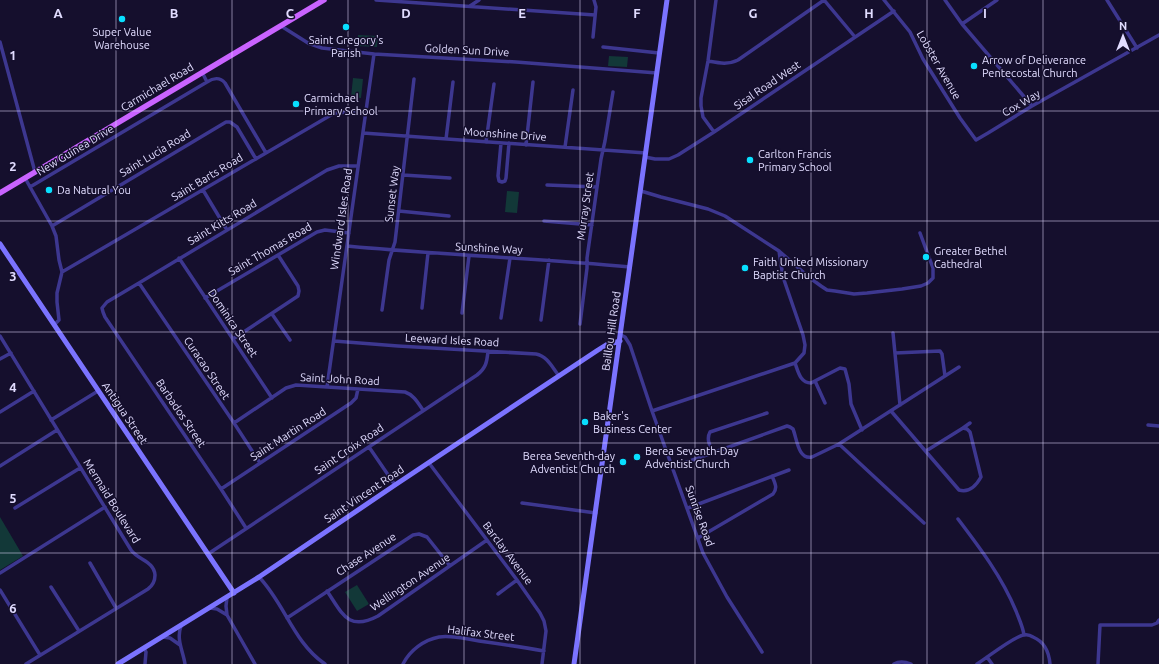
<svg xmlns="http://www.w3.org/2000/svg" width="1159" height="664" font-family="Ubuntu,sans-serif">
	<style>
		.green { fill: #123838 }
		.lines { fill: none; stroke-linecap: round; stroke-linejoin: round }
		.street { stroke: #3d3790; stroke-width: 3.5 }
		.secondary { stroke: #7b73ff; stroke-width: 5 }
		.primary { stroke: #c963ff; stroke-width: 5.5 }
		.grid { fill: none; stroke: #e1dcff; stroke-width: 1; stroke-opacity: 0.55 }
		.poi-dot { fill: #08dfff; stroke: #150f2d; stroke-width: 1.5 }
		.labels { text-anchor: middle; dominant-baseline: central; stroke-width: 3; stroke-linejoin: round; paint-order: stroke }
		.poi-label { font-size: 11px; fill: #e1dcff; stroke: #150f2d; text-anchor: start }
		.street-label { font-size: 11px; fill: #e1dcff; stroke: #150f2d }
		.grid-label { font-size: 13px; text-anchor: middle; font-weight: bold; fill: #e1dcff; stroke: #150f2d; stroke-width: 3; stroke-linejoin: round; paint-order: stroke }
	</style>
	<rect width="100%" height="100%" fill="#150f2d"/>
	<path class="green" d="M 358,35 L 378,36 L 377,47 L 357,46 Z
		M 609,56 L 628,57 L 627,67 L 608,66 Z
		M 353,78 L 363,79 L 361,98 L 351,97 Z
		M 507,191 L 519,192 L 517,213 L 505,212 Z
		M 0,517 L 23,556 L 0,570 Z
		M 357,585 L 369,604 L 357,611 L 345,592 Z"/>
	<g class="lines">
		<path class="street" d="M 376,0 L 595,15
			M 884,0 L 910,32 L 923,59 L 960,118 L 976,140 L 988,133 L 1032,106 L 1159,35
			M 945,0 L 962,24 L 1032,106
			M 1107,0 L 1137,48
			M 470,6 L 479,0
			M 962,24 L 997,0
			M 281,26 L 308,43 L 322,48 L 374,54 L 516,62 L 657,73
			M 593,37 L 596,7 L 594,0
			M 0,42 L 35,172
			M 603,47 L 659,53
			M 708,61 C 719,63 728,65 738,60 L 824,0 L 855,37
			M 202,72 L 207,82
			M 714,132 L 703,117 L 701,106 L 701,98 L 708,61 L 716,0
			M 363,133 L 646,153
			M 446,139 L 453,82
			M 486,142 L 494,84
			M 501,143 L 498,176 L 499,181 L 502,182 L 505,181 L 506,178 L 509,143
			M 526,145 L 533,82
			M 565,147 L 573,90
			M 645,157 L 655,159 L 669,159 L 678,155 L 714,132 L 894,11
			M 403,175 L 450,178
			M 25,178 L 52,226 L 56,236 L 59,260 L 62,272 L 57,293 L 57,302 L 59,320 L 54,325
			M 547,185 L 597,187
			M 30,187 L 207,82 C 213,78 220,77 225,83 L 266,153
			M 203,190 L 227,230
			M 641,191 L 661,197 L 708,209 L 725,216 L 779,251 L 810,278 L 821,286 L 827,290 L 835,291 L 854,294 L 867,293 L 902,289 L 921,286 L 928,283 L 933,278 L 933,268 L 920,233
			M 399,211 L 449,216
			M 544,221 L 592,225
			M 52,226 L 226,122 L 230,122 L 237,127 L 256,159
			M 347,246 C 441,255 536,258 630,267
			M 179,258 L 272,398
			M 62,272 L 331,115 C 342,110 354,113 365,114
			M 139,283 L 234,423 L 260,463
			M 205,298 L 317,232 L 325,230 L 349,233
			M 422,308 L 428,253
			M 382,310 L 389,260 L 395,242 L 414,79
			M 462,313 L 469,256
			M 272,314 L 290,340
			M 501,318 L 510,258
			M 541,320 L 549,260
			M 580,324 L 587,268 L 587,258 L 601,159 L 605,141 L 613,92
			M 893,333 L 900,405
			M 621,335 L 625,337 L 630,345 L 652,411 L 703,553 L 727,597 L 762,652
			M 0,336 L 131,550 C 138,560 154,561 155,575 C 155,582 152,586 148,589 L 26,664
			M 233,339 L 298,296 L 299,291 L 298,286 L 278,255
			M 334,341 L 398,346 L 536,354 C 547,356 552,367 559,376
			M 895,353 L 940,351 L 942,354 L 945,376
			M 0,359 L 11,353
			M 795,363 C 798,371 800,383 811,383 L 840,368 L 845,369 L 849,384 L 851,404 L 862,430
			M 815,381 L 825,403
			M 327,387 L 374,54
			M 652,411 L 795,363 L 804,353 L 805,345 L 803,335 L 783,277 L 779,251
			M 891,411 L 959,490 C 969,493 976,486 981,477 L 970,432 L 967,429 L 963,428 L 926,451
			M 0,412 L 34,391
			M 51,420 L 98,391
			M 234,423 L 286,388 L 296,385 L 405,392 C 414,395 418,403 423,410
			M 1148,425 L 1159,426
			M 963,428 L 970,423
			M 839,444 L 924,523
			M 369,447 L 395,485
			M 713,453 C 710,446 706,439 710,432 L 767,413
			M 429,463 L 517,580 L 540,613 L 544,621 L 546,631 L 542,664
			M 0,466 L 57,430
			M 673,467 L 787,426 L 790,427 L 793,429 C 797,439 798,460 812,457 L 839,444 L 959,367
			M 221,489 L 351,403 L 356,398 L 358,389
			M 522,503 L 596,513
			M 15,508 L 80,468
			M 688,508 L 789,470
			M 958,519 C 980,548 1002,577 1016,611 C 1019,619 1023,627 1024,635
			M 246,528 L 221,489 L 105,317 L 103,312 L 102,308 L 107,302 L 139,283 L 327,170 L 339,166 L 357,166
			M 698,538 L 773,494 C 778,488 775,483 772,476
			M 208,554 L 477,375 C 486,368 487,362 488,351
			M 90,563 L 116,608
			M 0,573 L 105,507
			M 259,577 C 285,604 293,642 325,664
			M 51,587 L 79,631
			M 0,590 L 40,655
			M 327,591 C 342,613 348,632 378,616 L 487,540
			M 498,594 L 517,580
			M 227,597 L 226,606 L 227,615 L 255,664
			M 210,608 L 217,609 L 227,615
			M 287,618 L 413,535 L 419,534 L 427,537 L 450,566
			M 181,626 C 176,639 183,651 185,664
			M 163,637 L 170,638 L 180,645
			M 144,648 L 146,652 L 145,664
			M 987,657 L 992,664
			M 403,664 C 410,650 424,640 439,637 C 452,635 466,639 479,641 C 501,644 522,647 544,651
			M 894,664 C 899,661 906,662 911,664
			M 977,664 C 987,658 1014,636 1024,635 C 1028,634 1030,635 1033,637 C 1045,642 1049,652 1050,664
			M 1098,664 L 1100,625 L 1152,625 L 1157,623 L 1159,620"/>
		<path class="secondary" d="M 0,244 L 234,593
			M 118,664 L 259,577 L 395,485 L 598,350 L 606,345 L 620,341
			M 574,664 L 667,0"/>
		<path class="primary" d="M 0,193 L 324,0"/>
	</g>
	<path class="grid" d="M 116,0 L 116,664M 232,0 L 232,664M 348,0 L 348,664M 464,0 L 464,664M 580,0 L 580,664M 695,0 L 695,664M 811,0 L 811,664M 927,0 L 927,664M 1043,0 L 1043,664M 0,111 L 1159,111M 0,221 L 1159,221M 0,332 L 1159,332M 0,443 L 1159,443M 0,553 L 1159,553"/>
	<g class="poi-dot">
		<circle cx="122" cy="19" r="4"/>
		<circle cx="346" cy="27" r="4"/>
		<circle cx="974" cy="66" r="4"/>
		<circle cx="296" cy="104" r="4"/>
		<circle cx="750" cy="160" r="4"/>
		<circle cx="49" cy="190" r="4"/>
		<circle cx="926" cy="257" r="4"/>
		<circle cx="745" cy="268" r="4"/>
		<circle cx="585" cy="422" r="4"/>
		<circle cx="637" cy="457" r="4"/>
		<circle cx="623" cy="462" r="4"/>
	</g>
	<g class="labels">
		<g class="poi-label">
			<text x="122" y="32" text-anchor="middle">Super Value<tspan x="122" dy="13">Warehouse</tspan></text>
			<text x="346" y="40" text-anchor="middle">Saint Gregory's<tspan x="346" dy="13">Parish</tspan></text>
			<text x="982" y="60">Arrow of Deliverance<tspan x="982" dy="13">Pentecostal Church</tspan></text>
			<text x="304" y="98">Carmichael<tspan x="304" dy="13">Primary School</tspan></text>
			<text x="758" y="154">Carlton Francis<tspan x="758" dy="13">Primary School</tspan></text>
			<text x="57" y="190">Da Natural You</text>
			<text x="934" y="251">Greater Bethel<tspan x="934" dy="13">Cathedral</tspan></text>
			<text x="753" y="262">Faith United Missionary<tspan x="753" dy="13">Baptist Church</tspan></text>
			<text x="593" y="416">Baker's<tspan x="593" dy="13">Business Center</tspan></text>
			<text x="645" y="451">Berea Seventh-Day<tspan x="645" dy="13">Adventist Church</tspan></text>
			<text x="615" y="456" text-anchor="end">Berea Seventh-day<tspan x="615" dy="13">Adventist Church</tspan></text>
		</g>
		<g class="street-label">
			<text transform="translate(467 50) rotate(3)">Golden Sun Drive</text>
			<text transform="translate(939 65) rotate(60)">Lobster Avenue</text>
			<text transform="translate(767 85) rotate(-34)">Sisal Road West</text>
			<text transform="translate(157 87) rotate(-31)">Carmichael Road</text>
			<text transform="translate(1021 103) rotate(-30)">Cox Way</text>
			<text transform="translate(505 134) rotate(4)">Moonshine Drive</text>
			<text transform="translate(75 150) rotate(-31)">New Guinea Drive</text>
			<text transform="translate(155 153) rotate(-31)">Saint Lucia Road</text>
			<text transform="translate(207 177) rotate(-31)">Saint Barts Road</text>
			<text transform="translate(392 194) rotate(-83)">Sunset Way</text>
			<text transform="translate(585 206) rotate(-82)">Murray Street</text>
			<text transform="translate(341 219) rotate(-82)">Windward Isles Road</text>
			<text transform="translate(222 222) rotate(-31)">Saint Kitts Road</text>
			<text transform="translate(489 248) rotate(3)">Sunshine Way</text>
			<text transform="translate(270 249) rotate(-30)">Saint Thomas Road</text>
			<text transform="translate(233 323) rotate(56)">Dominica Street</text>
			<text transform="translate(611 331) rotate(-82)">Baillou Hill Road</text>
			<text transform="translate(452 340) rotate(3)">Leeward Isles Road</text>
			<text transform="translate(207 368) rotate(56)">Curacao Street</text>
			<text transform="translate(340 379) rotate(3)">Saint John Road</text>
			<text transform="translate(125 413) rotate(56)">Antigua Street</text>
			<text transform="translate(181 413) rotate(56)">Barbados Street</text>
			<text transform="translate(288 434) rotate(-33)">Saint Martin Road</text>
			<text transform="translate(349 449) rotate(-34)">Saint Croix Road</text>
			<text transform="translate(364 494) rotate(-34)">Saint Vincent Road</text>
			<text transform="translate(112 501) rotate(58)">Mermaid Boulevard</text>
			<text transform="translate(700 516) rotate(70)">Sunrise Road</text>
			<text transform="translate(508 553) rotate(53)">Barclay Avenue</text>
			<text transform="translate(366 554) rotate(-33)">Chase Avenue</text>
			<text transform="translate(410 582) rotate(-34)">Wellington Avenue</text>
			<text transform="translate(481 633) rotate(7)">Halifax Street</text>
		</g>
	</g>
	<g class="grid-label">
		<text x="58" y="18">A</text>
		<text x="174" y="18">B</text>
		<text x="290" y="18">C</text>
		<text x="406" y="18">D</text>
		<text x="522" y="18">E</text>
		<text x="637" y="18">F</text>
		<text x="753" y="18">G</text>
		<text x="869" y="18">H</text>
		<text x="985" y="18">I</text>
		<text x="13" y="60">1</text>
		<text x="13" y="171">2</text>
		<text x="13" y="281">3</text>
		<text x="13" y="392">4</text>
		<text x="13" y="503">5</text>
		<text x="13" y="613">6</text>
	</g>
	<g transform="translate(1123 36)" stroke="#150f2d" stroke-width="3" paint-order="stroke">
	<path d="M0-3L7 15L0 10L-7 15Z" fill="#e1dcff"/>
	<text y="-6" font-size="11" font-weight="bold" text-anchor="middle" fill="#e1dcff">N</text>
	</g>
</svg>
